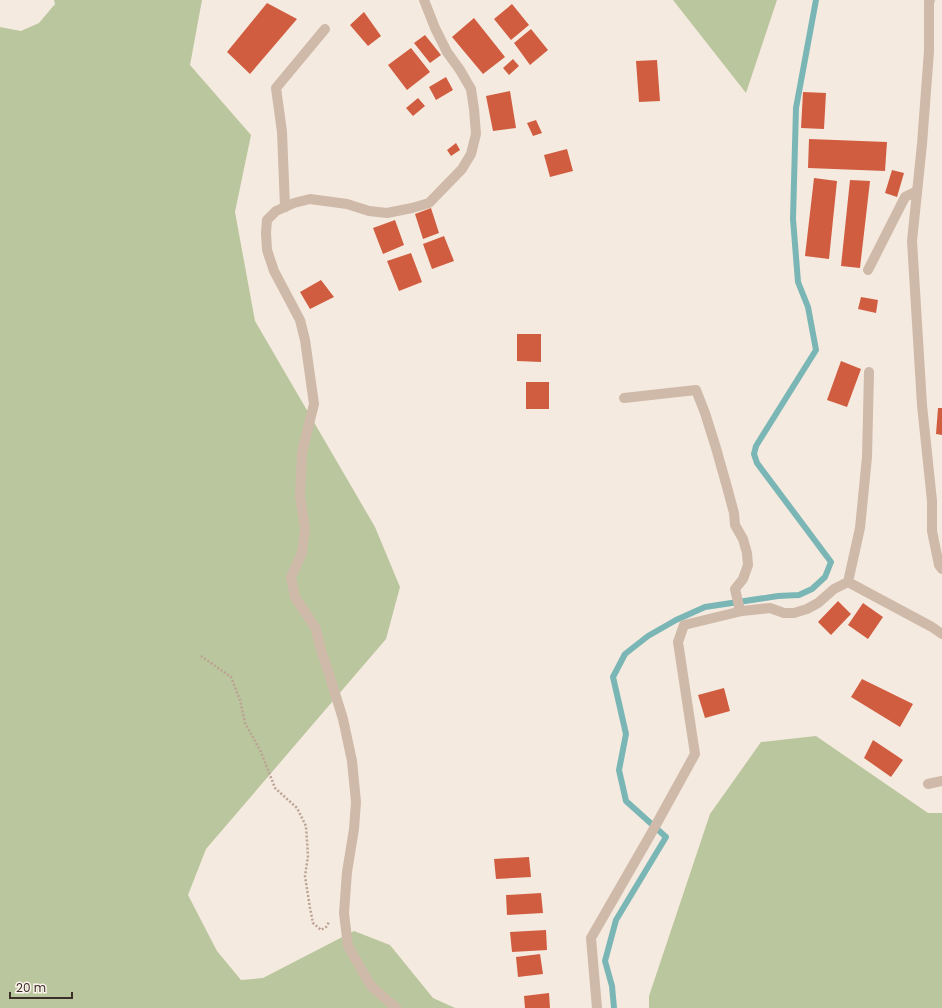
<svg xmlns="http://www.w3.org/2000/svg" width="942" height="1008" font-family="Poppins,sans-serif">
	<style>
		.green { fill: #bac69d }
		.lines { fill: none; stroke-linecap: round; stroke-linejoin: round }
		.stream { stroke: #7ab6b5; stroke-width: 6 }
		.building { fill: #d15d41 }
		.path { stroke: #bba293; stroke-width: 2.5; stroke-dasharray: 2 2; stroke-linecap: butt }
		.service { stroke: #cfb9a9; stroke-width: 10 }
		.minor { stroke: #cfb9a9; stroke-width: 10 }
	</style>
	<rect width="100%" height="100%" fill="#f5eadf"/>
	<path class="green" d="M 54,0 L 202,0 L 190,65 L 251,135 L 235,212 L 255,321 L 375,527 L 400,587 L 386,639 L 206,849 L 188,895 L 217,951 L 241,980 L 263,978 L 354,931 L 390,945 L 433,998 L 455,1008 L 0,1008 L 0,27 L 21,31 L 39,23 L 55,4 Z
		M 673,0 L 777,0 L 746,93 Z
		M 816,736 L 928,813 L 942,813 L 942,1008 L 649,1008 L 649,996 L 710,814 L 761,742 Z"/>
	<g class="lines">
		<path class="stream" d="M 614,1008 L 612,986 L 605,961 L 616,920 L 666,837 L 626,801 L 619,770 L 626,734 L 613,677 L 625,654 L 648,636 L 676,620 L 705,607 L 778,596 L 799,595 L 812,589 L 825,577 L 831,562 L 757,463 L 754,454 L 756,446 L 816,350 L 808,307 L 798,282 L 793,219 L 796,108 L 816,0"/>
	</g>
	<path class="building" d="M 267,3 L 297,19 L 250,74 L 227,52 Z
		M 512,4 L 529,25 L 511,40 L 494,19 Z
		M 364,12 L 381,36 L 368,46 L 350,25 Z
		M 474,18 L 505,57 L 483,74 L 452,37 Z
		M 531,29 L 548,50 L 530,65 L 514,43 Z
		M 425,35 L 441,55 L 430,63 L 414,43 Z
		M 411,48 L 430,72 L 407,90 L 388,65 Z
		M 513,59 L 519,66 L 509,75 L 503,68 Z
		M 657,60 L 660,101 L 639,102 L 636,61 Z
		M 446,77 L 453,90 L 436,100 L 429,87 Z
		M 510,91 L 516,128 L 493,131 L 486,96 Z
		M 803,92 L 826,93 L 824,129 L 801,128 Z
		M 418,98 L 425,106 L 413,116 L 406,108 Z
		M 536,120 L 542,133 L 533,136 L 527,123 Z
		M 809,139 L 887,142 L 885,171 L 808,168 Z
		M 456,143 L 460,150 L 451,156 L 447,150 Z
		M 567,149 L 573,171 L 550,177 L 544,155 Z
		M 892,170 L 904,173 L 897,197 L 885,193 Z
		M 814,178 L 837,181 L 829,259 L 805,256 Z
		M 850,180 L 870,181 L 860,268 L 841,266 Z
		M 431,208 L 439,233 L 423,239 L 415,214 Z
		M 395,220 L 404,245 L 383,254 L 373,228 Z
		M 444,236 L 454,261 L 432,269 L 423,244 Z
		M 411,253 L 422,282 L 399,291 L 387,261 Z
		M 321,280 L 334,297 L 310,309 L 300,292 Z
		M 861,297 L 878,300 L 876,313 L 858,309 Z
		M 517,334 L 541,334 L 541,362 L 517,361 Z
		M 841,361 L 861,369 L 847,407 L 827,400 Z
		M 526,382 L 549,382 L 549,409 L 526,409 Z
		M 938,408 L 942,408 L 942,435 L 936,434 Z
		M 838,601 L 851,614 L 831,635 L 818,622 Z
		M 863,603 L 883,617 L 868,639 L 848,625 Z
		M 862,679 L 913,704 L 900,727 L 851,697 Z
		M 724,688 L 730,711 L 705,718 L 698,695 Z
		M 873,740 L 903,760 L 891,777 L 864,758 Z
		M 529,857 L 531,877 L 496,879 L 494,859 Z
		M 541,893 L 543,913 L 507,915 L 506,895 Z
		M 546,930 L 547,950 L 512,952 L 510,932 Z
		M 540,954 L 543,974 L 518,977 L 516,957 Z
		M 549,993 L 550,1008 L 525,1008 L 524,996 Z"/>
	<g class="lines">
		<path class="path" d="M 201,656 L 231,677 L 240,700 L 245,723 L 261,752 L 275,788 L 297,808 L 306,826 L 308,856 L 305,876 L 310,908 L 313,923 L 321,930 L 326,927 L 329,922"/>
		<path class="service" d="M 285,207 L 282,132 L 276,88 L 325,29
			M 868,270 L 905,197 L 917,191"/>
		<path class="minor" d="M 930,0 L 929,2 L 929,51 L 922,144 L 912,241 L 922,405 L 932,501 L 932,531 L 939,565 L 942,569
			M 624,398 L 696,390 L 705,413 L 716,448 L 727,487 L 734,513 L 735,525 L 743,539 L 747,553 L 748,565 L 743,579 L 735,589 L 739,606 L 738,612
			M 848,582 L 860,528 L 867,457 L 869,372
			M 928,784 L 942,781
			M 396,1008 L 371,986 L 348,946 L 344,913 L 347,872 L 354,829 L 356,802 L 352,761 L 343,719 L 330,677 L 321,650 L 316,629 L 295,597 L 291,577 L 302,553 L 305,528 L 300,496 L 302,452 L 314,404 L 305,340 L 300,320 L 274,271 L 267,250 L 266,233 L 267,220 L 276,211 L 294,203 L 310,199 L 347,204 L 369,211 L 387,213 L 412,208 L 429,203 L 462,169 L 471,154 L 476,134 L 474,109 L 471,89 L 460,70 L 447,52 L 435,28 L 424,0
			M 597,1008 L 591,938 L 652,832 L 695,754 L 678,642 L 684,625 L 742,611 L 770,608 L 784,613 L 794,613 L 807,609 L 818,603 L 834,589 L 848,582 L 932,627 L 942,634"/>
	</g>
	<path d="M10 992v6h62v-6" fill="none" stroke="#3c2e29" stroke-width="2"/>
	<text x="16" y="992" font-size="12" fill="#3c2e29" stroke="#fcf4ec" stroke-width="3" paint-order="stroke">20 m</text>
</svg>
